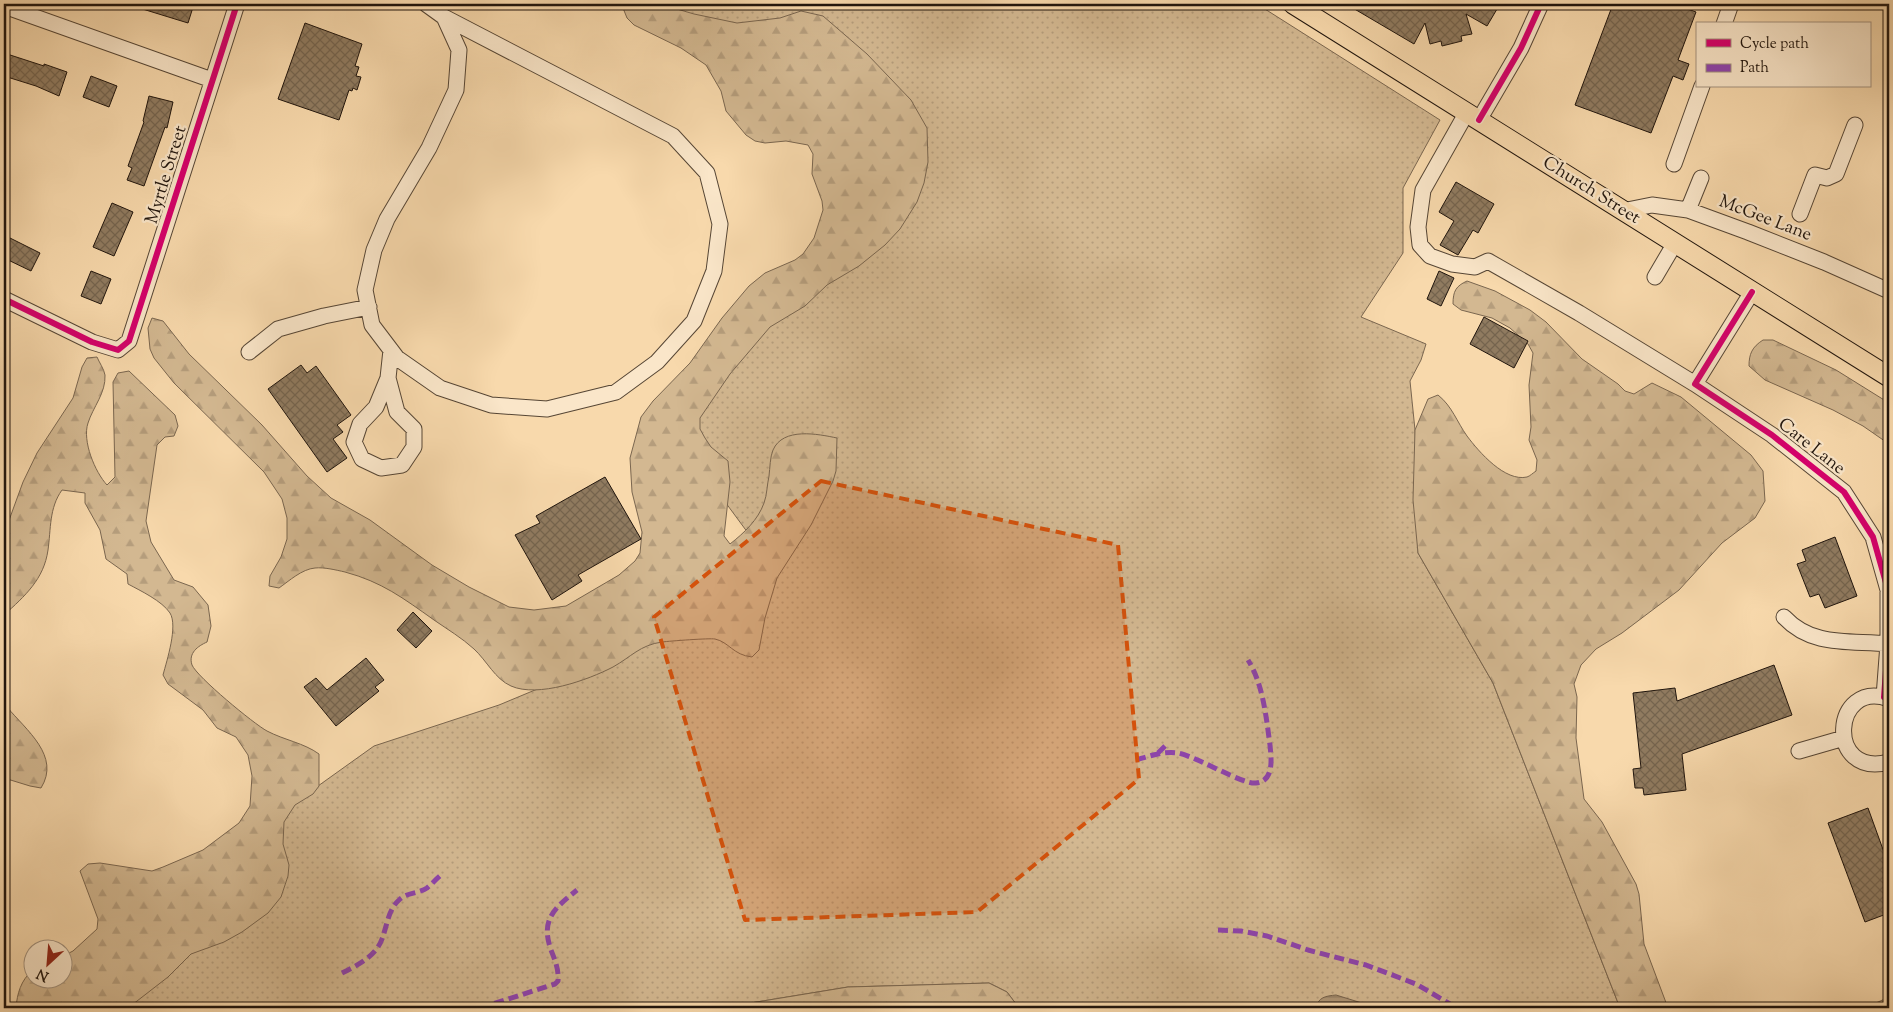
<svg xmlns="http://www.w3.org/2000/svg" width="1893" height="1012" font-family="'Sorts Mill Goudy',serif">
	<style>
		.grass { fill: url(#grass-dots); stroke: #7a664f }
		.forest { fill: url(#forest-firs); stroke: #7a664f }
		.water { fill: url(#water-rules); stroke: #76624c }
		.building { fill: url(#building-cross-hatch); stroke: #20150d }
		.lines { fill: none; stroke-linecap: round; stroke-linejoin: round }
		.minor-casing { stroke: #564635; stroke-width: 17 }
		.major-casing { stroke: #20150d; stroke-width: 21 }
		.minor { stroke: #fae6c9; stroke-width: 15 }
		.major { stroke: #f8d9ac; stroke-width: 19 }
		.quiet { stroke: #8e44ad; stroke-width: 5; stroke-dasharray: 10 5; stroke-linecap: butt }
		.cycleway-casing { stroke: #fae6c9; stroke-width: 9 }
		.cycleway { stroke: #d6006c; stroke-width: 6 }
		.marked { fill: #d4520c; fill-opacity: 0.2; stroke: #d4520c; stroke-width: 4; stroke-dasharray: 10 6; stroke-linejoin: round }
		.labels { text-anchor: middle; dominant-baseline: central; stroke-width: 4.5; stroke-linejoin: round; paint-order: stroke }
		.street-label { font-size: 18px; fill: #20150d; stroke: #fae6c9 }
	</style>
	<defs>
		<pattern id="grass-dots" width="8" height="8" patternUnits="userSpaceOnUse" patternTransform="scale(1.25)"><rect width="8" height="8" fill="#d3b891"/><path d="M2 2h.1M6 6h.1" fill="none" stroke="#b59d7c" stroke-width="1.8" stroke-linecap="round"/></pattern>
		<pattern id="forest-firs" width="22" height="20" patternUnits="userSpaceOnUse" patternTransform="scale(1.25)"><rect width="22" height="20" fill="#d3b891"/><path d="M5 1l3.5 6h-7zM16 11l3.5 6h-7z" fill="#b59d7c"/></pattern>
		<pattern id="water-rules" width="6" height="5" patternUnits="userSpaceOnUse" patternTransform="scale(1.25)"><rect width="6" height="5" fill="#af9676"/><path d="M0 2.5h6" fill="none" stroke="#8e795f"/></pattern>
		<pattern id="building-cross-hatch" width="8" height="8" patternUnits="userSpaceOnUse" patternTransform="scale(1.25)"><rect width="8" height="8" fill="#907b60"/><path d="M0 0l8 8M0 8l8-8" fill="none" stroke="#75644e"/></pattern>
	</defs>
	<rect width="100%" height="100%" fill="#f8d9ac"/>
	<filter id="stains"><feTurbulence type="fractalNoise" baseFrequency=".004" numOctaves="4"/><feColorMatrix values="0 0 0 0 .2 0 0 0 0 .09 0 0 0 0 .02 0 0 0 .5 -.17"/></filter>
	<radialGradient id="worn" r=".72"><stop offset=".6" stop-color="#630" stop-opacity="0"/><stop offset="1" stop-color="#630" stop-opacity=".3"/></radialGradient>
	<path class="grass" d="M 626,4 L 1257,4 L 1440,120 L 1403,188 L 1403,253 L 1361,317 L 1426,344 L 1421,360 L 1410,381 L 1415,430 L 1418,553 L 1493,683 L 1620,1008 L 1019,1008 L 1007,992 L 989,983 L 848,987 L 720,1008 L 88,1008 L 283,811 L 374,746 L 499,705 L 583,670 L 748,533 L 675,434 L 859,195 L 743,53 Z"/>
	<path class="forest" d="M 628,4 L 660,4 L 694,14 L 737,23 L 780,18 L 801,11 L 823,16 L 867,54 L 911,100 L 927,128 L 928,162 L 924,183 L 917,202 L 900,229 L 885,245 L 859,266 L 827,285 L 805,306 L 770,327 L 730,374 L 700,418 L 700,429 L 705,438 L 711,447 L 728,461 L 730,482 L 724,536 L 730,544 C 744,533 758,520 764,503 C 767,495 767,485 769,476 C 770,468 770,457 773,450 C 783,427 818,434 837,438 L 836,471 L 833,481 L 811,525 L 777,578 L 765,618 L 759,650 L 752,657 C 733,655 729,642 715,639 C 710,638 670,641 662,642 C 640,645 631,657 613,667 C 588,680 538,698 511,686 C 495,679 487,661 474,649 C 462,638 447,629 434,620 C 403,598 382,582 345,572 C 336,570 324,567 315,568 C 302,569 289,581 279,588 L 269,586 L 270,576 L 281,557 L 287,539 L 287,518 L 282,499 L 264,472 L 174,383 L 154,358 L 150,349 L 148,328 L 152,318 L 163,321 L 189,354 L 262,425 L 307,476 L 331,498 L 370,520 L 432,565 L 469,587 L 509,607 L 534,610 L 566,606 L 619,575 L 635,561 L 640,553 L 642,532 L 632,492 L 630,458 L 641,417 L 653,401 L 690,363 L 722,318 L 749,286 L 765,273 L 795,260 L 803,254 L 814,238 L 823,210 L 822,201 L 812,174 L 813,154 L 808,145 L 786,141 L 765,143 L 755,141 L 746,135 L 726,111 L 721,91 L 706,65 L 681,48 L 634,25 L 627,18 L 623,8 Z
		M 1467,281 L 1495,291 L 1530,310 L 1546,322 L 1582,359 L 1618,384 L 1625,391 L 1634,394 L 1652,383 L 1681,397 L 1751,455 L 1763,471 L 1765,501 L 1755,518 L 1722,543 L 1679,590 L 1622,633 L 1596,649 L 1581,665 L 1574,684 L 1577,697 L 1576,738 L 1584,799 L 1602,822 L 1636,884 L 1639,894 L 1644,944 L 1668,1008 L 1620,1008 L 1493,683 L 1418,553 L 1413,500 L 1415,430 L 1428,399 L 1438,395 C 1452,406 1457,422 1467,436 C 1479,452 1505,482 1527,477 C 1530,476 1533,473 1536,471 L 1537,460 L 1529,440 L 1531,427 L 1529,385 L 1533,353 L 1528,344 L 1510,328 L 1492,318 L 1461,310 L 1453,304 C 1453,291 1456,286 1467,281 Z
		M 1763,340 L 1773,340 L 1836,370 L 1889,403 L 1889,444 L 1863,426 L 1833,410 L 1765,380 L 1749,366 C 1749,354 1752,347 1763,340 Z
		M 97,357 C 99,362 104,369 105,375 C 106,393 93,407 88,423 C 82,441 95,472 107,485 L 115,477 L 113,382 L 118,373 L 129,371 L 175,415 L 178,426 L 174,436 L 165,437 L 157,445 L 146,521 L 151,542 L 174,580 L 193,587 L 208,605 L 211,626 L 207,642 C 198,646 188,653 192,665 C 197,677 254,724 267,731 C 284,740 304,743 319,754 L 319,786 L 313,794 L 295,805 L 284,822 L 283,844 L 289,865 L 288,876 L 281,897 L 268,913 L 242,932 L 224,942 L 191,954 L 168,977 L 128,1008 L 16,1008 C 17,994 21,980 32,971 L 32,980 L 62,980 L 63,956 L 73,951 L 97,929 L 98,919 L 80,871 L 88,864 L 100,863 L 152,871 L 163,867 L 203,850 L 239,823 L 250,806 L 252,776 L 248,755 L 236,737 L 217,728 L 203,710 L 168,684 L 163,675 C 167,660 178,626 170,613 C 162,601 141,591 128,584 L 127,574 L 106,559 L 100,530 L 85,503 L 85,493 L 62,490 C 49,508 51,529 48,550 C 44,579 25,596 4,615 L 4,534 L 23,482 L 37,453 L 73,398 L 82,367 L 87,358 Z
		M 4,666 L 9,674 L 7,707 C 26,730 61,756 41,788 L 30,786 L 4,778 Z
		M 989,983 L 1007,992 L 1019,1008 L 720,1008 L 848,987 Z
		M 1889,997 L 1889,1008 L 1865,1008 Z"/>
	<path class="water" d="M 1336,995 L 1378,1008 L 1316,1008 C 1318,997 1326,996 1336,995 Z"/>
	<path class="building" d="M 137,4 L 194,4 L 188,23 L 136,7 Z
		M 1346,4 L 1500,4 L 1487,26 L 1466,14 L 1472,34 L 1461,36 L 1462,41 L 1442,46 L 1441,41 L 1430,44 L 1425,23 L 1414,44 Z
		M 1613,4 L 1674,4 L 1696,12 L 1678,60 L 1689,64 L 1683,80 L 1673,76 L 1651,133 L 1575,105 Z
		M 305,23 L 362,44 L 355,66 L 359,67 L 356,76 L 361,77 L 357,90 L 353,88 L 352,91 L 349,90 L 339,120 L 278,99 Z
		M 4,53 L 44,66 L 44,64 L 67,72 L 59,96 L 36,86 L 4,76 Z
		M 91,76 L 117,86 L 109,107 L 83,97 Z
		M 149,96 L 173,102 L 167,128 L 165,127 L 144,186 L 127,180 L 132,168 L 128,166 L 144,122 L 143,121 Z
		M 1456,182 L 1494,204 L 1478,233 L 1473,230 L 1458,255 L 1440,245 L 1454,221 L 1439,212 Z
		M 112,203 L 133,212 L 114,256 L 93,247 Z
		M 8,237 L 40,253 L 31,271 L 4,258 L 4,246 Z
		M 91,271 L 111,279 L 101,304 L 81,296 Z
		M 1439,271 L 1454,278 L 1441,306 L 1427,299 Z
		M 1484,317 L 1528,341 L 1514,368 L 1470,344 Z
		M 301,365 L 307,373 L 316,366 L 351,415 L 337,425 L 343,432 L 333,439 L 347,458 L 327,472 L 268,389 Z
		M 605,477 L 641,539 L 578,575 L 582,581 L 552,600 L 515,535 L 540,523 L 536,516 Z
		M 1835,537 L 1857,596 L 1825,608 L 1819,594 L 1810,597 L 1797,564 L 1806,561 L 1802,550 Z
		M 413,612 L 432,631 L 416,648 L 397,630 Z
		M 366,658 L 384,680 L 375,687 L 379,691 L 336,726 L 304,687 L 316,678 L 327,690 Z
		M 1774,665 L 1792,715 L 1682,754 L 1686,790 L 1644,795 L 1643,788 L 1635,788 L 1633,769 L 1641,768 L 1633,693 L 1675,688 L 1677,701 Z
		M 1868,808 L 1885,855 L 1889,853 L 1889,913 L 1865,922 L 1828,823 Z"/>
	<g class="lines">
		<defs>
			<path id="minor" d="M 426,4 L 444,17 L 673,136 L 707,173 L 720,224 L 714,271 L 694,321 L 657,362 L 616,392 L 547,409 L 491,405 L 440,388 L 397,358 L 372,325 L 365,290 L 374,250 L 387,219 L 429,148 L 456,90 L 459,50 L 444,17
				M 4,6 L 212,80
				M 1724,24 L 1731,4
				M 1467,112 L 1423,190 L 1418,227 L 1420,245 L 1430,256 L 1452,264 L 1475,267 L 1488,261 L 1579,313 L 1695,384
				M 1479,120 L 1521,48 L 1541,4
				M 1674,164 L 1702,86
				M 1688,210 L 1701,178
				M 1622,211 L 1652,205 L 1688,210 L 1748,232 L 1824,262 L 1889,291
				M 1800,214 L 1815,175 L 1827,178 L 1836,174 L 1855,125
				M 1655,277 L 1675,243
				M 1752,292 L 1695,384 L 1772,435 L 1844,492 L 1873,537 L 1888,590 L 1888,644 L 1884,697
				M 4,299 L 92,342 L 118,350 L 129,341 L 237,4
				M 249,352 L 278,329 L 324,316 L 369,307
				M 388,378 L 397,412 L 414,429 L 414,447 L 402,465 L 381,468 L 362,459 L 354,442 L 360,424 L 376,407 L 388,378 L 391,350
				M 1784,617 C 1813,648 1851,640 1889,644
				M 1889,699 C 1832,678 1825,779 1889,762
				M 1799,751 L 1844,738"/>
			<path id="major" d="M 1293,4 L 1889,377"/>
		</defs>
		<use href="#minor" class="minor-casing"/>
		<use href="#major" class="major-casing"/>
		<use href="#minor" class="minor"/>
		<use href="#major" class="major"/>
		<path class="quiet" d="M 1158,753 L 1168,743
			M 1136,760 C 1150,756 1163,751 1178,753 C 1198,757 1243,785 1256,783 C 1275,781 1271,757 1270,745 C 1266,716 1263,684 1248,660
			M 1218,930 L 1241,931 L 1267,936 L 1308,950 L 1366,965 L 1416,984 L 1457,1008
			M 342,973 C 358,965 376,956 382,939 C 387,926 388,910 399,900 C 407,892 418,894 427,888 C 432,884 436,879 441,875
			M 480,1008 L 555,984 L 558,981 C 559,970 555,960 551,950 C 540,919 555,908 577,890"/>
		<defs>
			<path id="cycleway" d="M 1479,120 L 1521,48 L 1541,4
				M 1752,292 L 1695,384 L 1772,435 L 1844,492 L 1873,537 L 1888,590 L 1888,644 L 1884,697
				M 4,299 L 92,342 L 118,350 L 129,341 L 237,4"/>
		</defs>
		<use href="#cycleway" class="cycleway-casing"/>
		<use href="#cycleway" class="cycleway"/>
	</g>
	<path class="marked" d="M 821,481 L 1118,545 L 1139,779 L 977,912 L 745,920 L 654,617 Z"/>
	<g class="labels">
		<g class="street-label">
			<text transform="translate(167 175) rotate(-73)">Myrtle Street</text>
			<text transform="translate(1591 191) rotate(32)">Church Street</text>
			<text transform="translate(1765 219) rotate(21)">McGee Lane</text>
			<text transform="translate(1811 447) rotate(38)">Care Lane</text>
		</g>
	</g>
	<rect width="1893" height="1012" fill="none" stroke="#f8d9ac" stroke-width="20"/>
	<rect x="5" y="5" width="1883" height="1002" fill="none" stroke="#20150d" stroke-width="2.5"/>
	<rect x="10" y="10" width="1873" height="992" fill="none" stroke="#20150d"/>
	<rect x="1696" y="22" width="175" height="65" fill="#fae6c9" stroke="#a3927e"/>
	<rect x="1706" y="39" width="25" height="8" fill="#d6006c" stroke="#a3927e"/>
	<text x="1740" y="48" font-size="15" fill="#20150d">Cycle path</text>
	<rect x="1706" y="64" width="25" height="8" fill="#8e44ad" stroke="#a3927e"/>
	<text x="1740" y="72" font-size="15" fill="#20150d">Path</text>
	<g transform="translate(48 964) rotate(206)"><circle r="24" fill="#fae6c9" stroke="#a3927e"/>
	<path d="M0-4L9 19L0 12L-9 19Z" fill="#8f2418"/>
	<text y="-8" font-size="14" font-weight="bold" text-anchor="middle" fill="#20150d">N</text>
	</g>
	<rect width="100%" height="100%" filter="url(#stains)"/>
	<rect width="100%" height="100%" fill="url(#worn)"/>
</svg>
